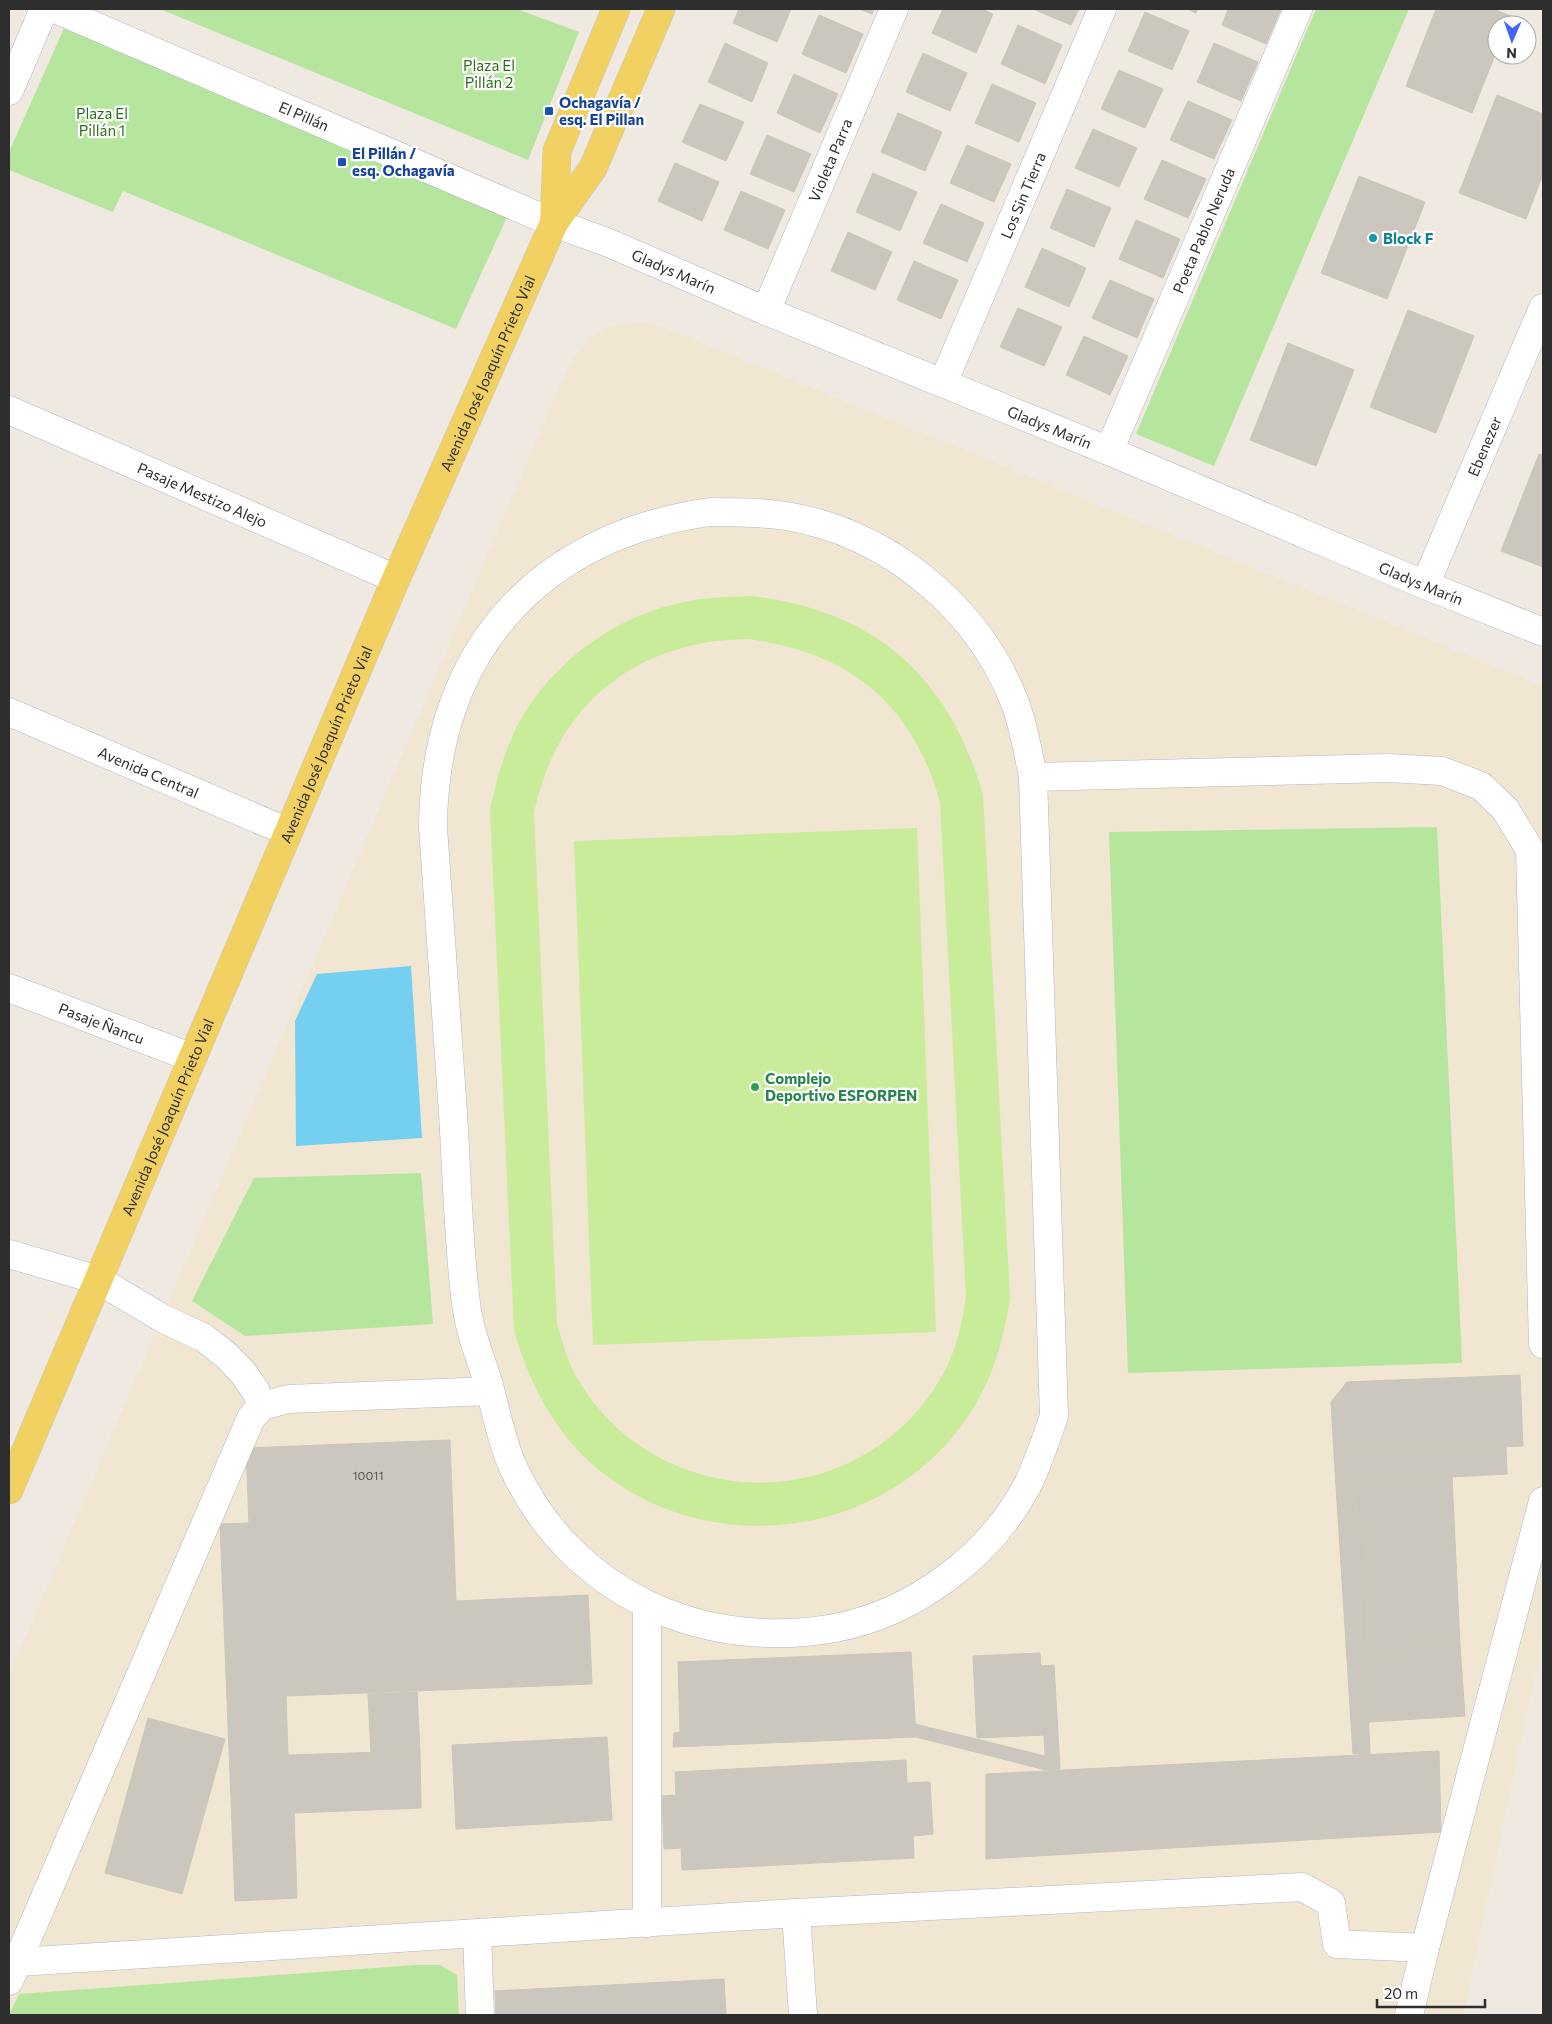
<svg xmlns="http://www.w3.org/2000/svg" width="1552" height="2024" font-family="Commissioner,sans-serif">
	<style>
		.education { fill: #f0e6d1 }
		.green { fill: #b6e59e }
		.pitch { fill: #c9ec9a; fill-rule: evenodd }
		.water { fill: #75cff0 }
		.building { fill: #cbc7bf; stroke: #cbc5ba }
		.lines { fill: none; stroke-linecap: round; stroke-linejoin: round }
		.minor-casing { stroke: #b4b7c1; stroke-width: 29 }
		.major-casing { stroke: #c9c9c9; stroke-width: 29 }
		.minor { stroke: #fff; stroke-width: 28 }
		.major { stroke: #f2d163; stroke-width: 28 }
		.transit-dot { fill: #1a4fb4; stroke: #fff; stroke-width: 2 }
		.culture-dot { fill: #0f9aa8; stroke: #fff; stroke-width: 2 }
		.leisure-dot { fill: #2e9e5b; stroke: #fff; stroke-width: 2 }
		.labels { text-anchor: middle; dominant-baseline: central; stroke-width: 4.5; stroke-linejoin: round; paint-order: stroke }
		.number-label { font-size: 12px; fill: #555452 }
		.park-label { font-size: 15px; fill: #2c6e1b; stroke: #fff }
		.transit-label { font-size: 15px; font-weight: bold; fill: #164399; stroke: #fff; text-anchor: start }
		.street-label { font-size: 15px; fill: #2e2e2e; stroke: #fff }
		.culture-label { font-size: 15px; font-weight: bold; fill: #0d838f; stroke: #fff; text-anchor: start }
		.leisure-label { font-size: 15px; font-weight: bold; fill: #27864d; stroke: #fff; text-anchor: start }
	</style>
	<rect width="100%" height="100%" fill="#efe9e1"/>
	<path class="education" d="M 638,321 L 665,328 L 1543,686 L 1543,1635 L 1463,2015 L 9,2015 L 9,1676 L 557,392 L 573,358 L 591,338 L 612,326 Z"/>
	<path class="green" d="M 160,9 L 517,9 L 579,32 L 528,160 Z
		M 1316,9 L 1409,9 L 1214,466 L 1136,434 Z
		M 65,26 L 507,217 L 456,329 L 123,191 L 113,212 L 9,170 L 9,152 Z
		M 1437,827 L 1462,1363 L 1128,1373 L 1109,832 Z
		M 421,1173 L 433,1324 L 245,1336 L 192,1301 L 254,1178 Z
		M 416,1965 L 440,1965 L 457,1975 L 459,2015 L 9,2015 L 19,1994 Z"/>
	<path class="pitch" d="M 752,596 C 875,611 949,676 983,795 L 1010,1299 C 1004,1335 996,1368 978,1400 C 905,1531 727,1565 608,1477 C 558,1440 530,1387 514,1330 L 490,810 C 495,786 501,763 511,740 C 539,673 608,618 680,603 C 704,597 727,597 752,596 ZM 749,639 C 850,653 912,703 940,802 L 966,1297 C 963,1315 960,1334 953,1352 C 938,1392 908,1427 872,1450 C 772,1514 635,1481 576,1376 C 567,1360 562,1341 557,1323 L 534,813 C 557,703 637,640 749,639 Z
		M 917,828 L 936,1332 L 593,1345 L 574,841 Z"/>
	<path class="water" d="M 411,966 L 422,1138 L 296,1146 L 295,1021 L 317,974 Z"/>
	<path class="building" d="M 739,9 L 791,9 L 777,42 L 733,23 Z
		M 859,9 L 874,9 L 872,14 Z
		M 943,9 L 982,9 L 993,14 L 976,53 L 932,33 Z
		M 1033,9 L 1079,9 L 1071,25 Z
		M 1187,9 L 1198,9 L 1196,13 Z
		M 1228,9 L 1281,9 L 1266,44 L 1222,25 Z
		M 1436,9 L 1493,9 L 1511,16 L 1507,25 L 1497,25 L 1497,50 L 1472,113 L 1406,86 Z
		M 1145,12 L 1189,31 L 1172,70 L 1128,51 Z
		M 819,15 L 863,34 L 846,73 L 802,54 Z
		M 1018,25 L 1062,45 L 1045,84 L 1001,64 Z
		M 725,43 L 768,63 L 752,102 L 708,82 Z
		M 1214,43 L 1258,62 L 1241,101 L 1197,82 Z
		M 923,53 L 967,73 L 950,111 L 906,92 Z
		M 1119,70 L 1163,89 L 1145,128 L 1101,109 Z
		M 794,74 L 838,94 L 820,133 L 777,113 Z
		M 992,84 L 1036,103 L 1019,142 L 975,123 Z
		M 1497,95 L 1543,114 L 1543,174 L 1526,219 L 1459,193 Z
		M 1188,101 L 1232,120 L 1214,159 L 1170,140 Z
		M 700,104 L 744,122 L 726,161 L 682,142 Z
		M 898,113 L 942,132 L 925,171 L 881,152 Z
		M 1093,129 L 1137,148 L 1119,187 L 1075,168 Z
		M 767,135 L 811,154 L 794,192 L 750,174 Z
		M 967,145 L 1011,164 L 994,202 L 950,183 Z
		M 1162,160 L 1206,179 L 1188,218 L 1144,199 Z
		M 675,163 L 719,182 L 702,221 L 658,201 Z
		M 873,173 L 917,192 L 900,231 L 856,212 Z
		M 1359,176 L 1425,202 L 1387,299 L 1321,273 Z
		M 1067,189 L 1111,208 L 1094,247 L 1050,228 Z
		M 741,191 L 785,210 L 768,249 L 724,230 Z
		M 941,204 L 984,223 L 967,262 L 923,243 Z
		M 1136,220 L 1180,239 L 1163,278 L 1119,259 Z
		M 848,232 L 892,252 L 875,290 L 831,271 Z
		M 1042,248 L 1086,268 L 1069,307 L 1025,287 Z
		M 914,261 L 958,280 L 941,319 L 897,300 Z
		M 1110,280 L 1154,299 L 1137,338 L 1092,318 Z
		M 1018,308 L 1062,327 L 1044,366 L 1000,347 Z
		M 1408,310 L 1474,336 L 1436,433 L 1370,407 Z
		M 1084,336 L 1128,356 L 1110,395 L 1066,375 Z
		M 1288,343 L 1354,370 L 1316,466 L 1250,440 Z
		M 1539,454 L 1543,455 L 1543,567 L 1501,551 Z
		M 1520,1375 L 1523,1446 L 1334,1454 L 1331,1402 L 1347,1382 Z
		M 450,1440 L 456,1601 L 588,1595 L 592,1684 L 286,1696 L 288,1755 L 420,1751 L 421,1808 L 294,1813 L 297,1898 L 235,1901 L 220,1524 L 249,1523 L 246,1448 Z
		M 1506,1447 L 1507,1474 L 1358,1482 L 1370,1754 L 1353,1754 L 1334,1454 Z
		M 1452,1477 L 1460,1645 L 1365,1651 L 1358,1482 Z
		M 1460,1645 L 1465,1716 L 1369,1722 L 1365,1651 Z
		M 911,1652 L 916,1737 L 673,1747 L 674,1733 L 680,1732 L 678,1662 Z
		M 1040,1653 L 1044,1735 L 977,1738 L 973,1656 Z
		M 1054,1665 L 1060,1769 L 1046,1770 L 1040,1666 Z
		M 417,1692 L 420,1751 L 371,1753 L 368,1694 Z
		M 148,1718 L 225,1739 L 182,1894 L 105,1873 Z
		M 915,1724 L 1045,1756 L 1046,1770 L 916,1737 Z
		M 607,1737 L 612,1820 L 456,1829 L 452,1745 Z
		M 1439,1751 L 1441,1832 L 986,1859 L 986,1774 Z
		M 906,1760 L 907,1783 L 930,1782 L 933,1834 L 913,1836 L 914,1858 L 682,1870 L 681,1848 L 664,1849 L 662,1796 L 676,1795 L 675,1772 Z
		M 724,1979 L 726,2015 L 496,2015 L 495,1991 Z"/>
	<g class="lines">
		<defs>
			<g id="minor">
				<path id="s1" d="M 55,9 L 554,223 L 609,243 L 766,311 L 1109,451 L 1425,585 L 1543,632"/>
				<path d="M 9,91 L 44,9"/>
				<path id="s2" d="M 766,311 L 894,9"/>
				<path id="s3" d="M 943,383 L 1102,9"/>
				<path id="s4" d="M 9,410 L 396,579"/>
				<path id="s5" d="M 1109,451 L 1298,9"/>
				<path d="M 710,512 C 736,512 761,512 786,516 C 888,533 978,607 1015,703 C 1024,727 1028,752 1033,777 L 1054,1416 C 1046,1440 1038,1463 1027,1486 C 989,1557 914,1613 835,1628 C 702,1652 571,1593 513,1467 C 501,1440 496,1411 488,1382 C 480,1357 469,1330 466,1303 C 458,1241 457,1176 453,1113 C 446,1017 439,922 433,827 C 434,652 538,536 710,512 Z"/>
				<path id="s6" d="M 1425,585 L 1543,308"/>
				<path id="s7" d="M 9,712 L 288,832"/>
				<path d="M 1033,777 L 1388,768 L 1442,771 L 1481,786 L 1505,809 L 1530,850 L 1543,1344"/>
				<path id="s8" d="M 9,988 L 193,1058"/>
				<path d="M 9,1254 L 98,1280 L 162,1318 L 204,1338 L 227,1356 L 244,1374 L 255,1390 L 262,1406"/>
				<path d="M 796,1913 L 803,2015"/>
				<path d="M 647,1923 L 647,1605"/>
				<path d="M 477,1934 L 480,2015"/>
				<path d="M 1425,1948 L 1543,1501"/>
				<path d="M 18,1962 L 796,1913 L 1302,1887 L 1331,1903 L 1337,1944 L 1425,1948 L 1409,2015"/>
				<path d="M 9,1981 L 251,1418 L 262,1406 L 288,1399 L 490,1391"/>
			</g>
			<g id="major">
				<path d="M 554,223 L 557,151 L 616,9"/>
				<path id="s9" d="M 9,1490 L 396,579 L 554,223 L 593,168 L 661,9"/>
			</g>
		</defs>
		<use href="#minor" class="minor-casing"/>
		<use href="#major" class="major-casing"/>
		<use href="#minor" class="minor"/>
		<use href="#major" class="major"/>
	</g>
	<g class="transit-dot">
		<rect x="544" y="106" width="10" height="10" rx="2.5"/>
		<rect x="337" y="157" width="10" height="10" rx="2.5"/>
	</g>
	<circle class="culture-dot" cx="1373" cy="238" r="5"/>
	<circle class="leisure-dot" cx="755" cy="1087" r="5"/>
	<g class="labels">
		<g class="number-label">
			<text x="368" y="1475">10011</text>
		</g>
		<g class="park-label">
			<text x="489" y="65">Plaza El<tspan x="489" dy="17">Pillán 2</tspan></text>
			<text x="102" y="113">Plaza El<tspan x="102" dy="17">Pillán 1</tspan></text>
		</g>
		<g class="transit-label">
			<text x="559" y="102">Ochagavía /<tspan x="559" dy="17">esq. El Pillan</tspan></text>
			<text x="352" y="153">El Pillán /<tspan x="352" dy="17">esq. Ochagavía</tspan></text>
		</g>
		<g class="street-label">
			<text stroke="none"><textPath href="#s1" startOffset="271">El Pillán</textPath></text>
			<text stroke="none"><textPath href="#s2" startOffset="164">Violeta Parra</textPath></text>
			<text stroke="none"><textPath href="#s3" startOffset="204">Los Sin Tierra</textPath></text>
			<text stroke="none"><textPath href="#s5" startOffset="240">Poeta Pablo Neruda</textPath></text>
			<text stroke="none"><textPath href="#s1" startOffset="672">Gladys Marín</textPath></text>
			<text stroke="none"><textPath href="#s9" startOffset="1215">Avenida José Joaquín Prieto Vial</textPath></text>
			<text stroke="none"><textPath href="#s1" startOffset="1079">Gladys Marín</textPath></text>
			<text stroke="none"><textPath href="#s6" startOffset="151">Ebenezer</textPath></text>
			<text stroke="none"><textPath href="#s4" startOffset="211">Pasaje Mestizo Alejo</textPath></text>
			<text stroke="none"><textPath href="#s1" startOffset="1482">Gladys Marín</textPath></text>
			<text stroke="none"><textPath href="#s9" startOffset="810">Avenida José Joaquín Prieto Vial</textPath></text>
			<text stroke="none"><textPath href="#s7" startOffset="152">Avenida Central</textPath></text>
			<text stroke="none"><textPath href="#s8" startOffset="99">Pasaje Ñancu</textPath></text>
			<text stroke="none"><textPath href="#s9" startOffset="405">Avenida José Joaquín Prieto Vial</textPath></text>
		</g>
		<g class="culture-label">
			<text x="1383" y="238">Block F</text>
		</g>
		<g class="leisure-label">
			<text x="765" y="1078">Complejo<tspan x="765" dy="17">Deportivo ESFORPEN</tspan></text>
		</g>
	</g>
	<rect width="1552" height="2024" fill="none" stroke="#2e2e2e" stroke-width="20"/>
	<g transform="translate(1512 40) rotate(182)"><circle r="24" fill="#ffffff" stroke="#ababab"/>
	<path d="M0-4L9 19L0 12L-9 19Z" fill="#4264fb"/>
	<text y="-8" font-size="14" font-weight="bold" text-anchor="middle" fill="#2e2e2e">N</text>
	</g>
	<path d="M1377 1999v8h108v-8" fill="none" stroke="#2e2e2e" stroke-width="2.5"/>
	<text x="1384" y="1999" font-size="15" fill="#2e2e2e" stroke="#ffffff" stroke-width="4" paint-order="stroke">20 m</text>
</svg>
